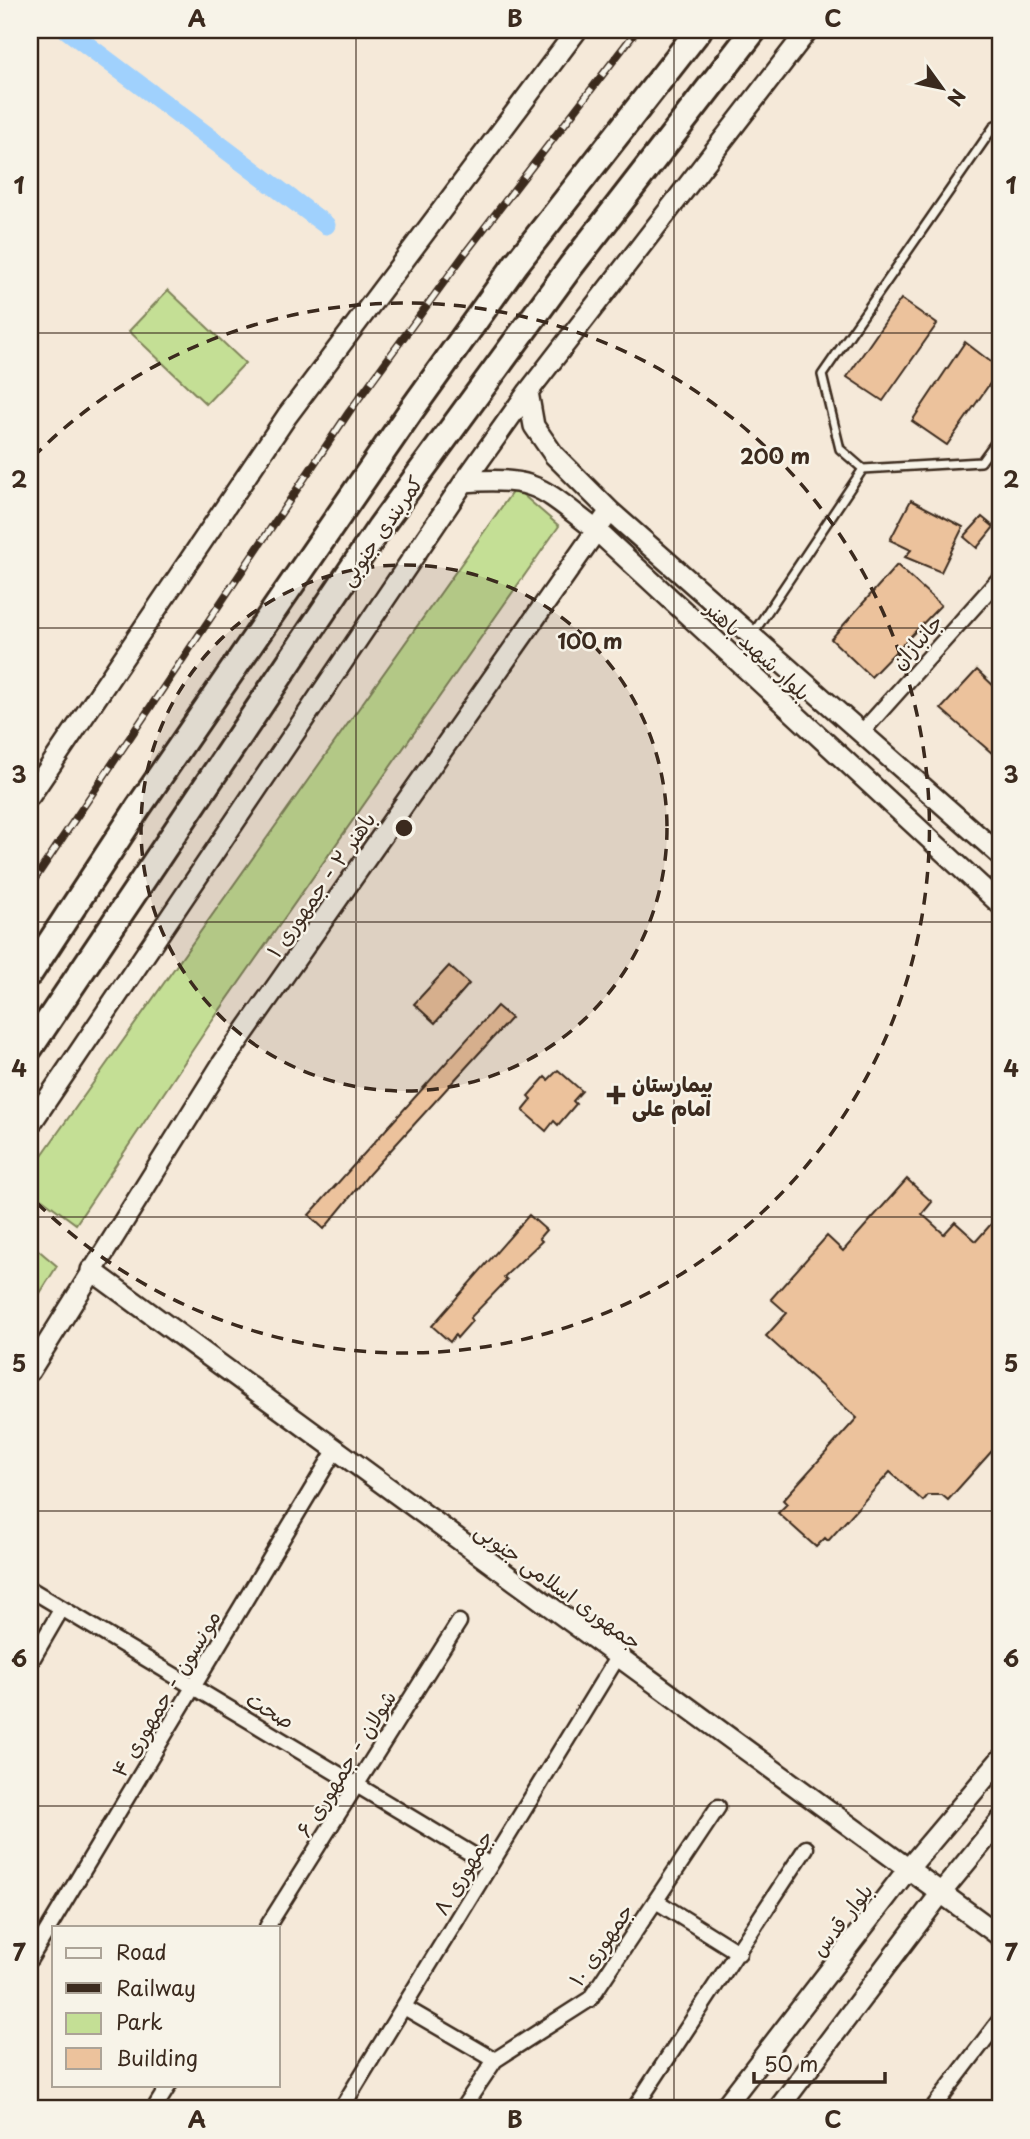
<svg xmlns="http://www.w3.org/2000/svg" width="1030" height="2139" font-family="'Playpen Sans','Playpen Sans Arabic',sans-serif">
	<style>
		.green { fill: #c4df95; stroke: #80845a; stroke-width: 2 }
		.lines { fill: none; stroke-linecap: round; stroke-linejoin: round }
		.canal { stroke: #a0d1fd; stroke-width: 19 }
		.building { fill: #ecc29c; stroke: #3b2a1e; stroke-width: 2 }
		.lane-casing { stroke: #3b2a1e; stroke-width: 12 }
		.street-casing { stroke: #3b2a1e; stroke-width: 19 }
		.secondary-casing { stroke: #3b2a1e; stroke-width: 24 }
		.highway-casing { stroke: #3b2a1e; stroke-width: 30 }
		.lane { stroke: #f7f3e8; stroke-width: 7 }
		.street { stroke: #f7f3e8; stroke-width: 14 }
		.secondary { stroke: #f7f3e8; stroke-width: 19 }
		.highway { stroke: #f7f3e8; stroke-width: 24 }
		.rail-casing { stroke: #3b2a1e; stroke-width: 8 }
		.rail { stroke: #f7f3e8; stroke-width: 5; stroke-dasharray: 16; stroke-linecap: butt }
		.grid { fill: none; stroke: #3b2a1e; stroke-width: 2; stroke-opacity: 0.55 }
		.ring { fill: none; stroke: #3b2a1e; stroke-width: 3.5; stroke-dasharray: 12 9 }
		.poi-dot { fill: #3b2a1e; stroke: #f7f3e8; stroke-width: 2.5 }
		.labels { text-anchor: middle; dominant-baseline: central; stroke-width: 5; stroke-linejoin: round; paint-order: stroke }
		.street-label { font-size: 21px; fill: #3b2a1e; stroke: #f7f3e8 }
		.poi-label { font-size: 21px; font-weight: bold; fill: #3b2a1e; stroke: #f7f3e8; text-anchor: start }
		.centre { fill: #3b2a1e; stroke: #f7f3e8; stroke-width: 3.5 }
		.ring-label { font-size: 21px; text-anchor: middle; font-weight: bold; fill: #3b2a1e; stroke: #f7f3e8; stroke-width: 5; stroke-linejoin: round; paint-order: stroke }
		.neatline { fill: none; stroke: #3b2a1e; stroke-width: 2.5 }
		.grid-label { font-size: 23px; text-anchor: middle; font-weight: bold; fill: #3b2a1e }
	</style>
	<rect width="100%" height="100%" fill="#f5e9d9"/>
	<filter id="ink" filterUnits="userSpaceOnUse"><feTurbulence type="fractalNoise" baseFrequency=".0143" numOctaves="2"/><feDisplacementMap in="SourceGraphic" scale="14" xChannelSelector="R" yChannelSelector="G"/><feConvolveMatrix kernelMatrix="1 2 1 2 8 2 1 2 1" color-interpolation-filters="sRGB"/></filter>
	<g filter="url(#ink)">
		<path class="green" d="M 168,290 L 245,363 L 206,404 L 129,331 Z
			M 515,488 L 559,526 L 208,1027 L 76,1224 L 30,1190 L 30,1172 Z
			M 30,1243 L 57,1266 L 30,1309 Z"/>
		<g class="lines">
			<path class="canal" d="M 67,30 L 326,225"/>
		</g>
		<path class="building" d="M 901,299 L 937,324 L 883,401 L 847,377 Z
			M 965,342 L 1000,369 L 947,445 L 912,421 Z
			M 911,500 L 963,527 L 941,572 L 905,557 L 911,550 L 890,540 Z
			M 982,517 L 994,527 L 977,548 L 964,537 Z
			M 897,565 L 941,605 L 871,677 L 831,639 Z
			M 977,670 L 1000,692 L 1000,760 L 941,709 Z
			M 449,966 L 469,984 L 435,1023 L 414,1004 Z
			M 497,1006 L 511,1018 L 369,1174 L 324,1229 L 309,1215 Z
			M 558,1070 L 582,1091 L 573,1101 L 576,1104 L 558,1125 L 554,1121 L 546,1131 L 523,1111 L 532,1100 L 528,1096 L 545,1077 L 548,1080 Z
			M 907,1179 L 932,1202 L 922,1214 L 944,1234 L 955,1222 L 976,1241 L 1000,1214 L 1000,1442 L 948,1500 L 942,1495 L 928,1495 L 923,1501 L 890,1472 L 828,1541 L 825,1538 L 816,1547 L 778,1513 L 787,1504 L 783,1500 L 857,1418 L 766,1336 L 787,1313 L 771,1299 L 827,1236 L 843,1251 Z
			M 529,1215 L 546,1230 L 539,1238 L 542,1241 L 504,1277 L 507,1280 L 470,1318 L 472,1321 L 457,1338 L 455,1335 L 450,1342 L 432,1326 Z"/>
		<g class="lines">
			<defs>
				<path id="lane" d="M 1000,129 L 995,125 L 822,375 L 840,449 L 863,469 L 981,462 L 1000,436
					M 752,635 L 863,469"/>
				<path id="street" d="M 862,732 L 1000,578
					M 30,1589 L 490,1865
					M 30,1663 L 62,1608
					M 656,1901 L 739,1953
					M 267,1927 L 459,1622
					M 30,1959 L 336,1449
					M 404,2007 L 495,2060
					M 154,2109 L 169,2085
					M 341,2109 L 618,1656
					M 462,2109 L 495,2060 L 590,1999 L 718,1807
					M 634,2109 L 806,1848
					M 932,2109 L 1000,2020"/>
				<path id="secondary" d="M 528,392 L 534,426 L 554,455 L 610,511 L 1000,855
					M 464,482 C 537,476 541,488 596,530 L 1000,904
					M 30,796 L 287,416 L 577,30
					M 30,1125 L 464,482 L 528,392 L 808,30
					M 91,1270 L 1000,1936
					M 30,1371 L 222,1064 L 610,511
					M 723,2109 L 908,1869 L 1000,1760
					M 778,2109 L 941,1893 L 1000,1821"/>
				<path id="highway" d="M 30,973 L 138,808 L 410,412 L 516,264 L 699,30
					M 30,1048 L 380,527 L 571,266 L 754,30"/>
			</defs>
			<use href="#lane" class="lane-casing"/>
			<use href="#street" class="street-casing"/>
			<use href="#secondary" class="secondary-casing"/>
			<use href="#highway" class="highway-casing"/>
			<use href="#lane" class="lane"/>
			<use href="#street" class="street"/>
			<use href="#secondary" class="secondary"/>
			<use href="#highway" class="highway"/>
			<defs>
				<path id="rail" d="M 30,886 L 349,412 L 466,252 L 637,30"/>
			</defs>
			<use href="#rail" class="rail-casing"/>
			<use href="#rail" class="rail"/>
		</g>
	</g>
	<path class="grid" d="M 356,30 L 356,2109M 674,30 L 674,2109M 30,333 L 1000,333M 30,628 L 1000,628M 30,922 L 1000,922M 30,1217 L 1000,1217M 30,1511 L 1000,1511M 30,1806 L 1000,1806"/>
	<circle cx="404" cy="828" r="263" fill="#3b2a1e" fill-opacity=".12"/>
	<g class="ring">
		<circle cx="404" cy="828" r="263"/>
		<path d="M33 457A525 525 0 1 1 33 1199"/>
	</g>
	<path class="poi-dot" d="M612.5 1084.5h7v7h7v7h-7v7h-7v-7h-7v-7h7z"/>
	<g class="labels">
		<g class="street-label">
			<text transform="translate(380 530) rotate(-55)">کمربندی جنوبی</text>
			<text transform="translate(916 641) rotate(-48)">جانبازان</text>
			<text transform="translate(759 650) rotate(43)">بلوار شهید باهنر</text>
			<text transform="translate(320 884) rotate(-55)">باهنر ۲ - جمهوری ۱</text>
			<text transform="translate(559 1585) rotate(36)">جمهوری اسلامی جنوبی</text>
			<text transform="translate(165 1693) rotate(-59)">مونسون - جمهوری ۴</text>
			<text transform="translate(271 1709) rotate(31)">صحت</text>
			<text transform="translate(345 1763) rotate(-58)">شولان - جمهوری ۶</text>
			<text transform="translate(462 1872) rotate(-59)">جمهوری ۸</text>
			<text transform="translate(841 1919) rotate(-52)">بلوار قدس</text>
			<text transform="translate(600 1944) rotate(-55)">جمهوری ۱۰</text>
		</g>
		<g class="poi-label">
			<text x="632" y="1083">بیمارستان<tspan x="632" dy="24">امام علی</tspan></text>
		</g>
	</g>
	<circle cx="404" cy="828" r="10" class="centre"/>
	<g class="ring-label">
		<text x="775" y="464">200 m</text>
		<text x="590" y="649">100 m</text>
	</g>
	<rect width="1030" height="2139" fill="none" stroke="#f7f3e8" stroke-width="77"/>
	<rect x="52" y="1926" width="228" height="161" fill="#f7f3e8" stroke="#aca397" stroke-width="2"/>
	<rect x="66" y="1948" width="35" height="10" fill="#f7f3e8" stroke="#aca397" stroke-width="2"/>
	<text x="116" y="1960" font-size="21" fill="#3b2a1e">Road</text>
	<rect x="66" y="1983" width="35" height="10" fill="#3b2a1e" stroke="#aca397" stroke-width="2"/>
	<text x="116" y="1996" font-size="21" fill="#3b2a1e">Railway</text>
	<rect x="66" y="2013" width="35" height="21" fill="#c4df95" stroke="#aca397" stroke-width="2"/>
	<text x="116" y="2030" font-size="21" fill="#3b2a1e">Park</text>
	<rect x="66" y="2048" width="35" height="21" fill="#ecc29c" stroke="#aca397" stroke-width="2"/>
	<text x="116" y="2066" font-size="21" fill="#3b2a1e">Building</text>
	<g transform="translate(942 88) rotate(123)" stroke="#f7f3e8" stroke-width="5" paint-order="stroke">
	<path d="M0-5L12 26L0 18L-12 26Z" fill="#3b2a1e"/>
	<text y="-10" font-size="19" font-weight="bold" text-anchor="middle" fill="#3b2a1e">N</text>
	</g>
	<path d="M754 2072v10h131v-10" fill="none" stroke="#3b2a1e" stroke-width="3.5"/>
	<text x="764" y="2072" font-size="21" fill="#3b2a1e" stroke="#f7f3e8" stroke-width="5" paint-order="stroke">50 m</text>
	<rect x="38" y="38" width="954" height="2062" class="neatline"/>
	<g class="grid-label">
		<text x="197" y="27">A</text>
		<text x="515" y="27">B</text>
		<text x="833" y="27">C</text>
		<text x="19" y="194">1</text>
		<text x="1011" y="194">1</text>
		<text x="19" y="488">2</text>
		<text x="1011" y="488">2</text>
		<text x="19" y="783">3</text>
		<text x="1011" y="783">3</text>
		<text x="19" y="1077">4</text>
		<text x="1011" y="1077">4</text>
		<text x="19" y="1372">5</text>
		<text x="1011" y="1372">5</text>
		<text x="19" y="1667">6</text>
		<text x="1011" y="1667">6</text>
		<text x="19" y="1961">7</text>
		<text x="1011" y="1961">7</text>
		<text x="197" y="2128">A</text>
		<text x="515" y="2128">B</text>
		<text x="833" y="2128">C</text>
	</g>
</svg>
